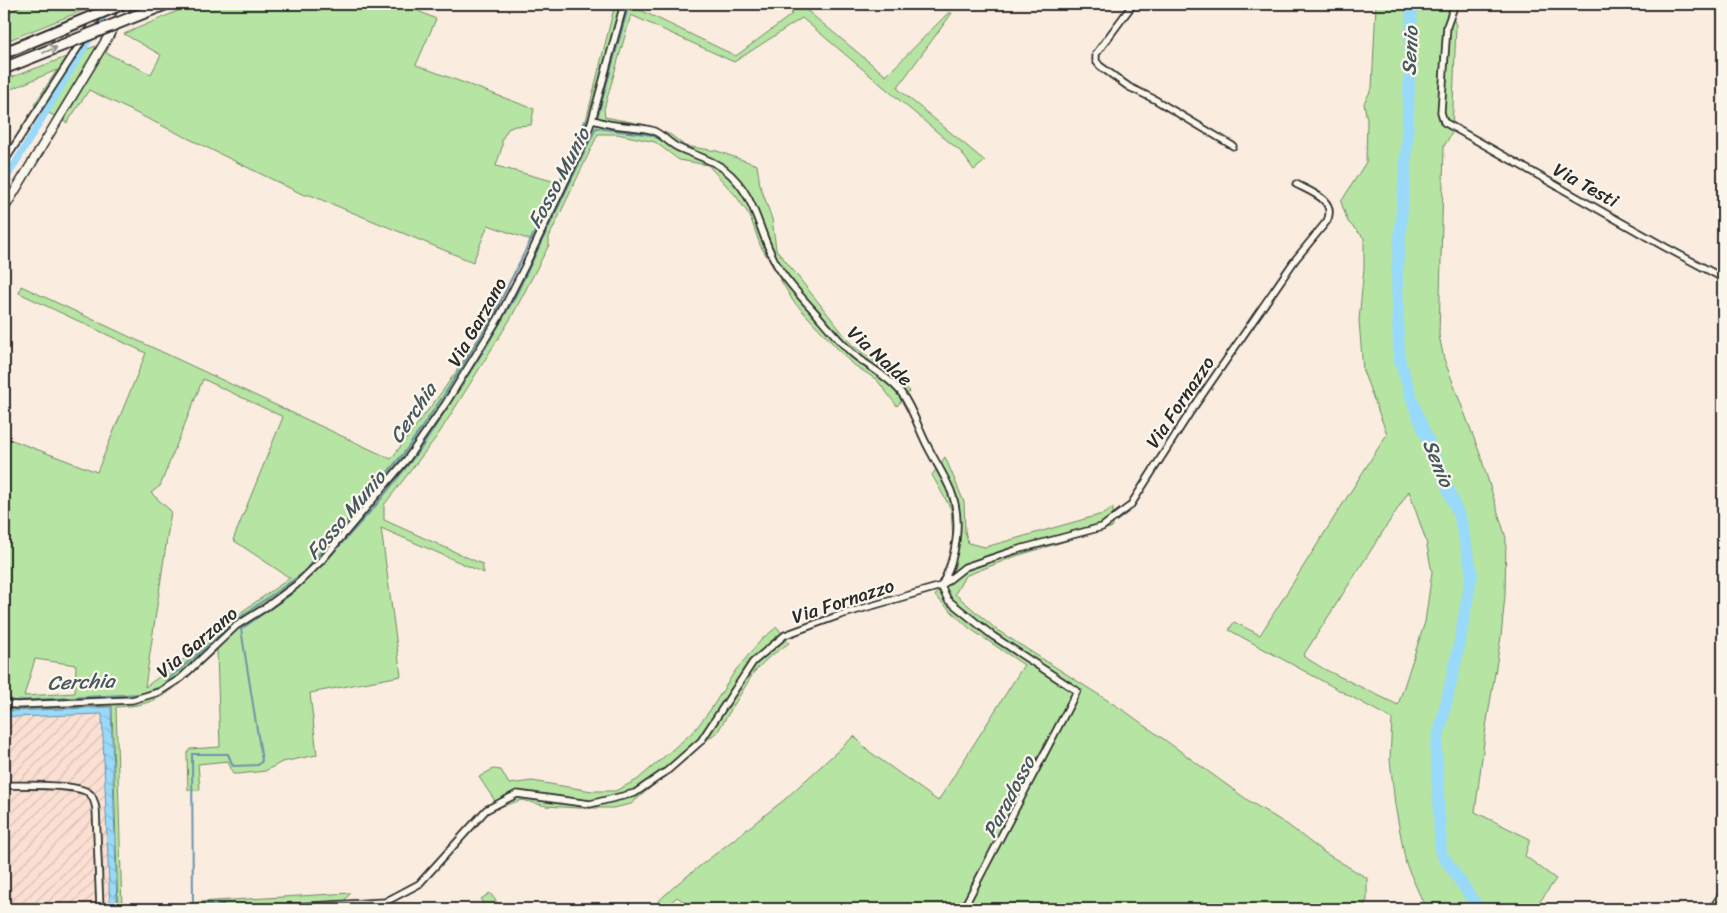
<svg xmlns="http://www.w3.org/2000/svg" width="1727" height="913" font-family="Sriracha,sans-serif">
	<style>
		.industrial { fill: url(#industrial-furrows) }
		.grass { fill: #b6e4a2; stroke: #708866; fill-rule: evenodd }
		.water { fill: url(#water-waves); stroke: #6d94a8 }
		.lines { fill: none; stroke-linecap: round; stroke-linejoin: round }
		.stream { stroke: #6d94a8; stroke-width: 2 }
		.canal { stroke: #99dafb; stroke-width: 7 }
		.river { stroke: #99dafb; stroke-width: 12 }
		.minor-casing { stroke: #2b2b2b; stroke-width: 9 }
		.secondary-casing { stroke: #2b2b2b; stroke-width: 11 }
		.minor { stroke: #fbf7ec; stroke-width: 5.5 }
		.secondary { stroke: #fbf7ec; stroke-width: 8 }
		.motorway-bridge-casing { stroke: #2b2b2b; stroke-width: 14; stroke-linecap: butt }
		.motorway-bridge { stroke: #fbf7ec; stroke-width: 10 }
		.oneway { stroke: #93918c }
		.labels { text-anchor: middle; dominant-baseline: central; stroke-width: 4.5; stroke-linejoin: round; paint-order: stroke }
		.street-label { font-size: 19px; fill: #2b2b2b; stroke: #fbf7ec }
		.water-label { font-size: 20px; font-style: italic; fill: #46575f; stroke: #fbf7ec }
	</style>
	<defs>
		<pattern id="industrial-furrows" width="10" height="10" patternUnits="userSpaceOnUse" patternTransform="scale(1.25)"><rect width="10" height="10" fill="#fbdfd2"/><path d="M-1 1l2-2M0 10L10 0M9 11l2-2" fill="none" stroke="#d7c0b4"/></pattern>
		<pattern id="water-waves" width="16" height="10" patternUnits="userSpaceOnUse" patternTransform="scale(1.25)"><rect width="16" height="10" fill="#99dafb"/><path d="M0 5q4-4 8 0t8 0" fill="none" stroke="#84bbd7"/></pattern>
	</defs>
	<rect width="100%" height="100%" fill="#fbece0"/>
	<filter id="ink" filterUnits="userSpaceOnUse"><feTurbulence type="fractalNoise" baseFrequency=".02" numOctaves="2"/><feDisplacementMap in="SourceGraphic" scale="10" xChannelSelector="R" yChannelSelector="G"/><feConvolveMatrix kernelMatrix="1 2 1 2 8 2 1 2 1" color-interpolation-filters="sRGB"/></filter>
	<g filter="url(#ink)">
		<path class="industrial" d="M 112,706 L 118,909 L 4,909 L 4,709 L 12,710 Z"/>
		<path class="grass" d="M 17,4 L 99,4 L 4,42 L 4,15 L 21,6 Z
			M 194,4 L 403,4 L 436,19 L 416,65 L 534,109 L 531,125 L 515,126 L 508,129 L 502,139 L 502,147 L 496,166 L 560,183 L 582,137 L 615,4 L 634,4 L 634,7 L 736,56 L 791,15 L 794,4 L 808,4 L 804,8 L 886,76 L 948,13 L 952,13 L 897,88 L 985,161 L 974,170 L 961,152 L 802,18 L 734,62 L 631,15 L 604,109 L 605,117 L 646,125 L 671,135 L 685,146 L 717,151 L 757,165 L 760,185 L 772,219 L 776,249 L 853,346 L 886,369 L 892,377 L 910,391 L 897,406 L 877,380 L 851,363 L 793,301 L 760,245 L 750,216 L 736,196 L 708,165 L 679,160 L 655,142 L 617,134 L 598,134 L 549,237 L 549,245 L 511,318 L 438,435 L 384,505 L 384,520 L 482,564 L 484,573 L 381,528 L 401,676 L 310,693 L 317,755 L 282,762 L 265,771 L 239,774 L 233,774 L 228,761 L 198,764 L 200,790 L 188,790 L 187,753 L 190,749 L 220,747 L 217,650 C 198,667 175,693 151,701 C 140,706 128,706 116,707 L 122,909 L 118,909 L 112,706 L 12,710 L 4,709 L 4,437 L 97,472 L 146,353 L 19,293 L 21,286 L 391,459 L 444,389 L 505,299 L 533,241 L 488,225 L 473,262 L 310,195 L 304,195 L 89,90 L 67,123 L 34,105 L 57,70 L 4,92 L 4,80 L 112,40 L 106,53 L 151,74 L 161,55 L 124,34 ZM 203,379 L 283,417 L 233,540 L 290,578 L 224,624 L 188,656 L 145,687 L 171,511 L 151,493 L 160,486 ZM 35,659 L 76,665 L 75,693 L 24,696 Z
			M 1376,4 L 1447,4 L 1456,25 L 1452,133 L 1444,146 L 1439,335 L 1444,359 L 1480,454 L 1506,538 L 1505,596 L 1501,637 L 1486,727 L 1475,812 L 1530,839 L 1525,856 L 1556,879 L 1536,907 L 1538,909 L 1426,909 L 1406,864 L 1395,805 L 1390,759 L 1392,719 L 1229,630 L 1234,622 L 1260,635 L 1387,434 L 1363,371 L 1359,320 L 1364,268 L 1364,238 L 1348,222 L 1341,202 L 1366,162 L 1367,120 L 1364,103 L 1372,88 ZM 1409,491 L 1426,541 L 1432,572 L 1425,622 L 1398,705 L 1324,669 L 1303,656 Z
			M 945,457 L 964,502 L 965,531 L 968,543 L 985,547 L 1000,543 L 1106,513 L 1113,507 L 1113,527 L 1016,556 L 965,576 L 955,594 L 997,630 L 1129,714 L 1249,801 L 1288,825 L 1322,851 L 1367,878 L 1367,900 L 1362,909 L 695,909 L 677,897 L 664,909 L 650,909 L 677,884 L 784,800 L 854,736 L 870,752 L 938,801 L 1024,665 L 969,628 L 935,596 L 955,567 L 951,509 L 932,475 Z
			M 777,627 L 789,643 L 768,658 L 754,672 L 718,731 L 631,804 L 613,808 L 578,808 L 546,806 L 522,800 L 499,807 L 479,777 L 493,769 L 501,770 L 509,784 L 532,781 L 592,791 L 615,791 L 637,780 L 694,731 L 711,709 L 735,671 L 762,639 Z
			M 350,893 L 339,909 L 168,909 L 198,902 Z
			M 490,893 L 502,909 L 484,909 L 481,899 Z"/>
		<path class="water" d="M 111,707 L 117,909 L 110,909 L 102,714 L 15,717 L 4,715 L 4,710 L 12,711 Z"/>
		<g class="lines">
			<path class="stream" d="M 598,115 L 629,4
				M 1052,671 L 1082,690
				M 165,682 L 243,615 L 302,574 L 404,453 L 444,395 L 492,318 L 559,183 L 585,121
				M 4,699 L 14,701 L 141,694 L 158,688
				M 223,909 L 223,904 L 193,907 L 192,754 L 228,754 L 233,766 L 258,765 L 262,761 L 241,629 L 290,595 L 323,564 L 377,504 L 422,447 L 484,350 L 514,299 L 596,128 L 652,135 L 684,154"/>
			<path class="canal" d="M 4,182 L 107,10"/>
			<path class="river" d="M 1412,4 L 1407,145 L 1397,275 L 1399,358 L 1416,411 L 1460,518 L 1472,573 L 1457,656 L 1436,747 L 1441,853 L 1479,909"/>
			<defs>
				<path id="minor" d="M 1133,4 L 1096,54 L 1096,61 L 1100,66 L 1129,87 L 1154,99 L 1233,146
					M 1455,4 L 1447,26 L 1441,112 L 1444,122 L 1665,247 L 1723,278
					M 592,120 C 599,121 606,124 614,125 C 626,127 639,127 651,130 C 662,133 669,144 679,148 C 694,155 711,159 724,169 C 759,196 758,237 780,270 C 790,285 802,298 814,311 C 826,325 838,340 852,353 C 867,366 886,375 899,390 C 911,404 917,425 925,441 C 933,458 944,474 951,491 C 963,521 956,559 941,586 L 948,600 L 993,636 L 1077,691 L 963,909
					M 4,162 L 106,4
					M 4,704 L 17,705 L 132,700 L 159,692 L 181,678 L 236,626 L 266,607 L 296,585 L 322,560 L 407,459 L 446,403 L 498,319 L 525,266 L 584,142 L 592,120 L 624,4
					M 4,785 C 21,786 80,783 90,794 C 94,798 95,804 96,809 L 100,909
					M 256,909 L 385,902 L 419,884 L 486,810 L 517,794 L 590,804 L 635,793 L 667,771 L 701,741 L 753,662 L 785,635 L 840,615 L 941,586 L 965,567 L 1016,550 L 1102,527 L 1130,506 L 1189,414 L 1295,260 L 1327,221 C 1337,200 1311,192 1296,184
					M 1712,909 L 1723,893"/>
				<path id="secondary" d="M 4,209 L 128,4"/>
			</defs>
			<use href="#minor" class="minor-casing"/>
			<use href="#secondary" class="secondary-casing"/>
			<use href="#minor" class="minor"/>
			<use href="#secondary" class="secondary"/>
			<defs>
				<path id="motorway-bridge" d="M 4,53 L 122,4
					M 5,68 L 166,4"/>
			</defs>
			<use href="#motorway-bridge" class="motorway-bridge-casing"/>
			<use href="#motorway-bridge" class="motorway-bridge"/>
		</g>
		<defs><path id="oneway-shaft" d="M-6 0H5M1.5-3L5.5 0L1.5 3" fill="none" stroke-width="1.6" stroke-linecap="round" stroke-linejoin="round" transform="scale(1.25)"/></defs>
		<use class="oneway" href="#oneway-shaft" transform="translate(50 50) rotate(-22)"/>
	</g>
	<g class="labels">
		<g class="street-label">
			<text transform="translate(1586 185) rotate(29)">Via Testi</text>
			<text transform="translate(477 322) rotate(-60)">Via Garzano</text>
			<text transform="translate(880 356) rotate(42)">Via Nalde</text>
			<text transform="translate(1180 402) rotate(-56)">Via Fornazzo</text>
			<text transform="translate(843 601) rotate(-18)">Via Fornazzo</text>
			<text transform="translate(197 642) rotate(-40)">Via Garzano</text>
		</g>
		<g class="water-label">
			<text transform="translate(1410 51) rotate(-87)">Senio</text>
			<text transform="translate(559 178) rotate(-62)">Fosso Munio</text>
			<text transform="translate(413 413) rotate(-56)">Cerchia</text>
			<text transform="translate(1438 463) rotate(68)">Senio</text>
			<text transform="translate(346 515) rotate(-49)">Fosso Munio</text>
			<text transform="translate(81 682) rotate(-2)">Cerchia</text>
			<text transform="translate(1009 797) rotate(-62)">Paradosso</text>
		</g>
	</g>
	<rect width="1727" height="913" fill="none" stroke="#fbf7ec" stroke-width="20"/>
	<rect x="10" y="10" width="1707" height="893" fill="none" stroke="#2b2b2b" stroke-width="2" filter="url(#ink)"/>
</svg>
